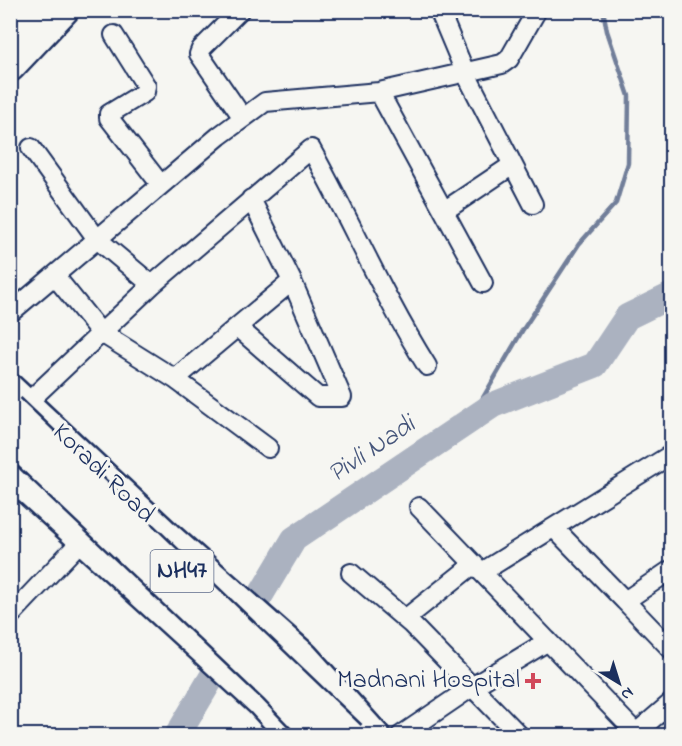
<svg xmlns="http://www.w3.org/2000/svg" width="682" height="746" font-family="'Indie Flower',sans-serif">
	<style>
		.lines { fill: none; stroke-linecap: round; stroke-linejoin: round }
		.stream { stroke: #717e99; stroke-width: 4.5 }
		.river { stroke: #abb2c0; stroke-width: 26 }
		.minor-casing { stroke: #1b2f5e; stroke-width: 22 }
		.primary-casing { stroke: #1b2f5e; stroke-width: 32 }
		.trunk-casing { stroke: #1b2f5e; stroke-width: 33 }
		.minor { stroke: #f6f6f2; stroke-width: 18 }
		.primary { stroke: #f6f6f2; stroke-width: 27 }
		.trunk { stroke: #f6f6f2; stroke-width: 28 }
		.trunk-bridge-casing { stroke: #1b2f5e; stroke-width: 33; stroke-linecap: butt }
		.trunk-bridge { stroke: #f6f6f2; stroke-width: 28 }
		.poi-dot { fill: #d1495b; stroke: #f6f6f2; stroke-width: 2 }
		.labels { text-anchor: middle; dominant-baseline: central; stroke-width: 6; stroke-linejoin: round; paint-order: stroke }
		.shield { fill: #f6f6f2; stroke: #5d6b8a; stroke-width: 1.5 }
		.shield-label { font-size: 24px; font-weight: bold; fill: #1b2f5e }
		.street-label { font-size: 26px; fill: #1b2f5e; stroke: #f6f6f2 }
		.poi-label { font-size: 26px; fill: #1b2f5e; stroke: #f6f6f2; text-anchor: end }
		.water-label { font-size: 27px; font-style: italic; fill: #46567b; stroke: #f6f6f2 }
	</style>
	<rect width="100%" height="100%" fill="#f6f6f2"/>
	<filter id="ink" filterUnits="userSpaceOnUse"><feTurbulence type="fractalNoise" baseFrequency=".0167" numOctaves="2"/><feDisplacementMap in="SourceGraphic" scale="12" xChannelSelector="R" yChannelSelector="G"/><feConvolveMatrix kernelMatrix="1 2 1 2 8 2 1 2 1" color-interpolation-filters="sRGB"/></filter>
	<g filter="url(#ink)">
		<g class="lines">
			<path class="stream" d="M 470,420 L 522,331 L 579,244 L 616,203 L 628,163 L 629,96 L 607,31 L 603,10"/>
			<path class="river" d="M 177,736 L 294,539 L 493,405 L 595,365 L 627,317 L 672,295"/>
			<defs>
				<path id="minor" d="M 240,10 L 201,49 L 199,54 L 243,118
					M 439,10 L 465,72 L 533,204
					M 114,35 L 146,86 L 145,92 L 109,114 L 109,118 L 161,185
					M 379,92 L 483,283
					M 31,148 L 97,239 L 152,285
					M 444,211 L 511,166
					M 55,276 L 100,332 L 175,379 L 237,327 L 318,397 L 342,397 L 292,281 L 251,199
					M 10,313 L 219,136 L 265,102 L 379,92 L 502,64 L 509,59 L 537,10
					M 237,327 L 292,281
					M 175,379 L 268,448
					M 28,402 L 152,285 L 311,149 C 351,221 383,296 427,366
					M 419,507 L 639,736
					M 554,528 L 625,601 L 672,569
					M 482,572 L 672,454
					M 351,573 L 412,625 L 520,736
					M 625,601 L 672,650
					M 10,616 L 82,540
					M 405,619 L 474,564
					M 636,733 L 672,702
					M 400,736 L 472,687 L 548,641"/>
				<path id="primary" d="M 10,388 L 168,536 L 304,656 L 376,736
					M 10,474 L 260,702 L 291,736"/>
				<path id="trunk" d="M 10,36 L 35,10
					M 10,67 L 64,10"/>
			</defs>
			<use href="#minor" class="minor-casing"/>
			<use href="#primary" class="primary-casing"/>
			<use href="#trunk" class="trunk-casing"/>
			<use href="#minor" class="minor"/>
			<use href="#primary" class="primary"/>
			<use href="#trunk" class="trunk"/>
			<defs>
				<path id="trunk-bridge" d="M 10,409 L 351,736
					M 10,438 L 274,689 L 319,736"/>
			</defs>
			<use href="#trunk-bridge" class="trunk-bridge-casing"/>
			<use href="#trunk-bridge" class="trunk-bridge"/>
		</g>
	</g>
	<path class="poi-dot" d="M530 672h6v6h6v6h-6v6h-6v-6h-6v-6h6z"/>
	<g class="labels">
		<rect class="shield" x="150.5" y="550" width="63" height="42" rx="4.5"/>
		<g class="shield-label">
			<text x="182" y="571">NH47</text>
		</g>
		<g class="street-label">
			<text transform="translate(103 474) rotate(44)">Koradi Road</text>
		</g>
		<g class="poi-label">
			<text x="520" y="681">Madnani Hospital</text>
		</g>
		<g class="water-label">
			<text transform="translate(372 450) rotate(-34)">Pivli Nadi</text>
		</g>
	</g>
	<rect width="682" height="746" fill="none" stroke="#f6f6f2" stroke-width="36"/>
	<rect x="18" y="18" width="646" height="710" fill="none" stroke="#1b2f5e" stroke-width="2" filter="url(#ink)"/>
	<g transform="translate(619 683) rotate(142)" stroke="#f6f6f2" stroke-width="4.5" paint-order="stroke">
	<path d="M0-4.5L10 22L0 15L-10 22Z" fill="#1b2f5e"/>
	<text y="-9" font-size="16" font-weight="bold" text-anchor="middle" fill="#1b2f5e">N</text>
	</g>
</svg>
